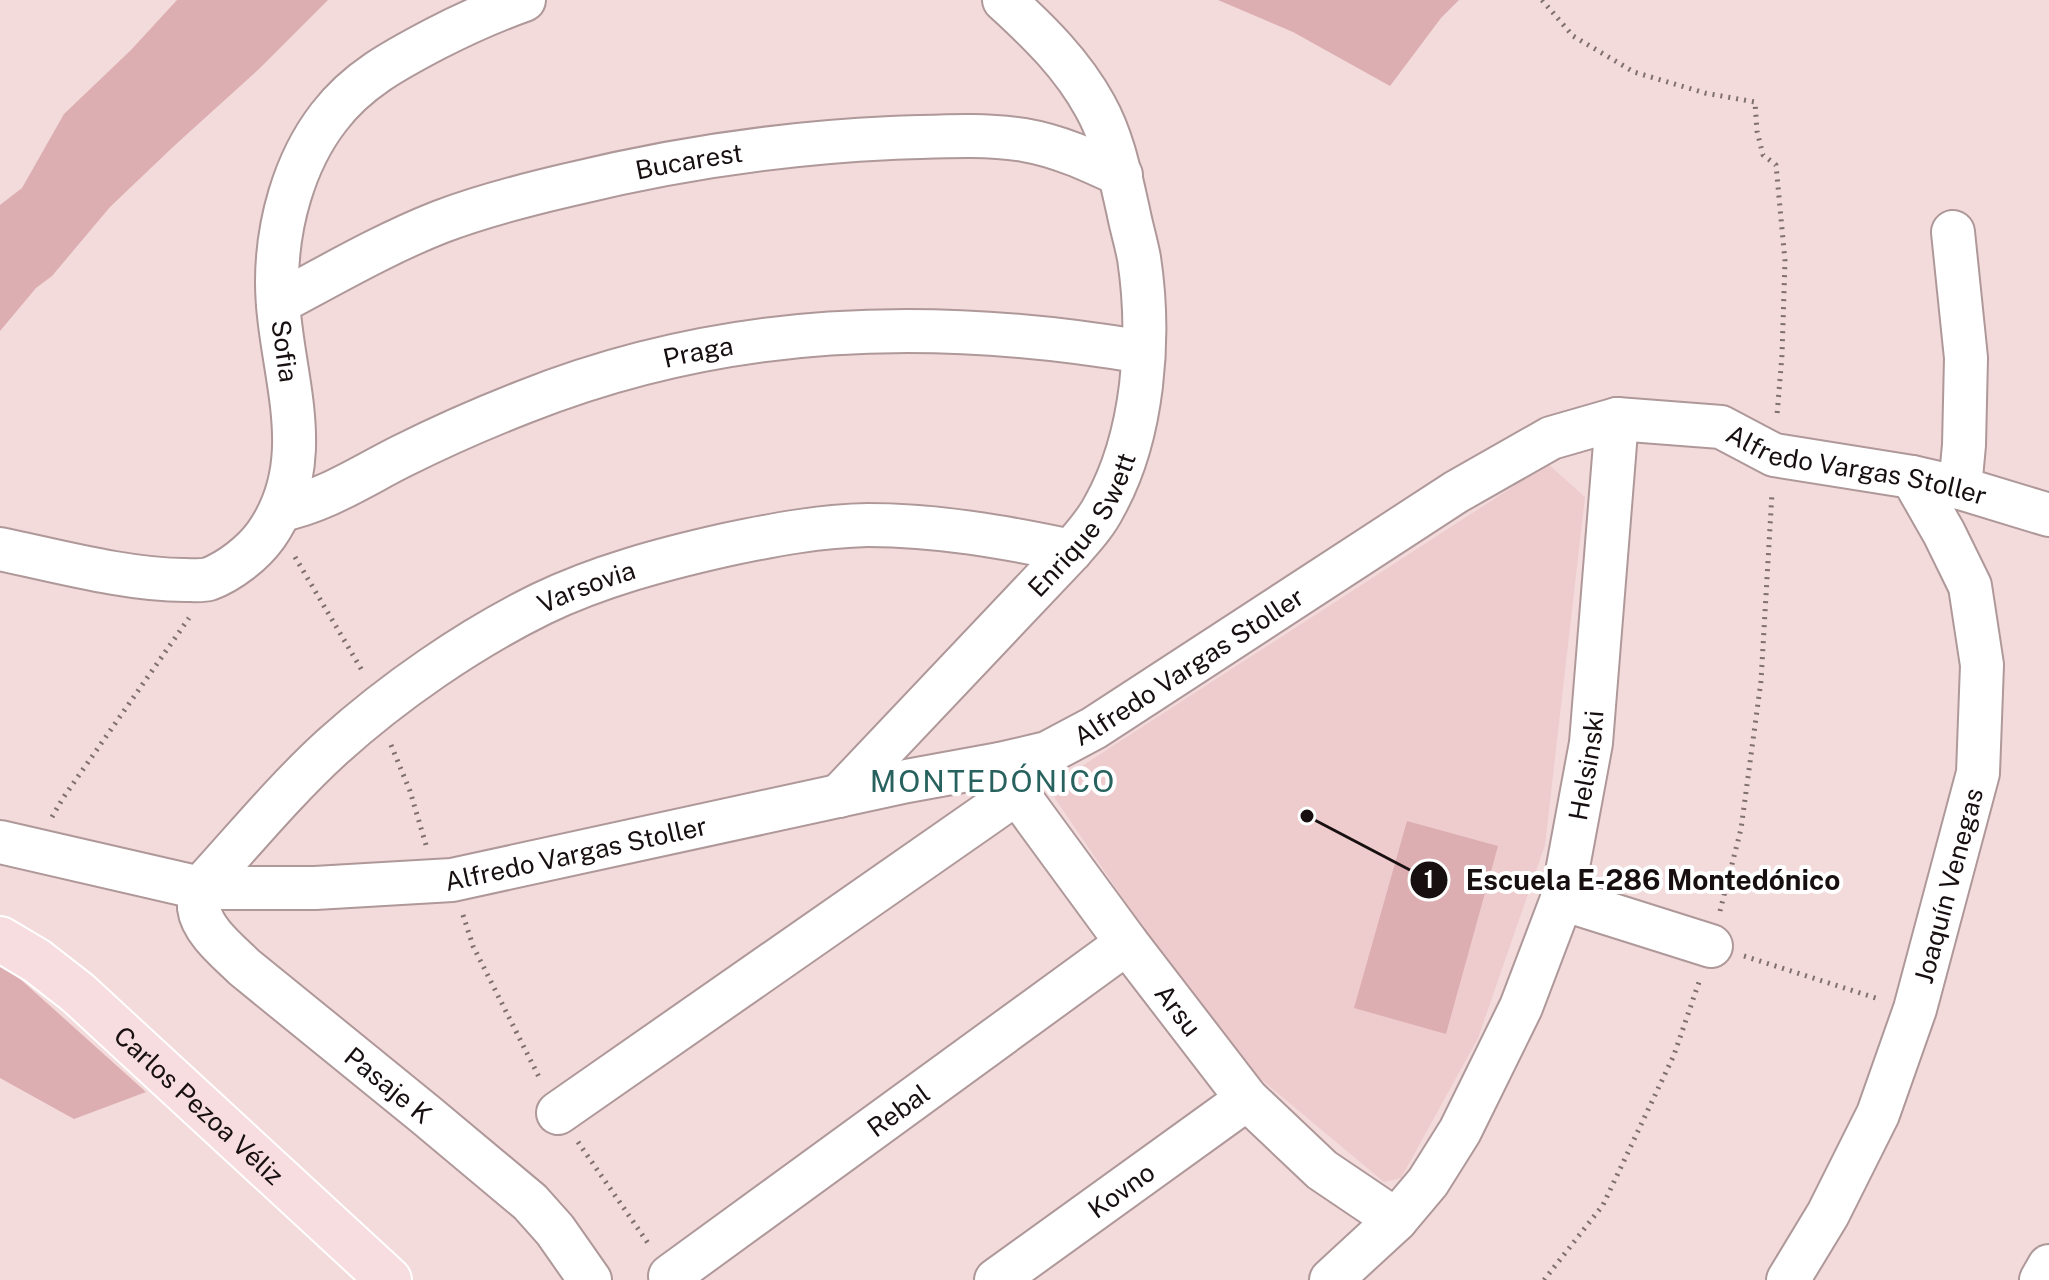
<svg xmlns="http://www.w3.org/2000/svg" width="2049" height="1280" font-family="'Public Sans',sans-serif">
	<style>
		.built { fill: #eeccce }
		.green { fill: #dcaeb1 }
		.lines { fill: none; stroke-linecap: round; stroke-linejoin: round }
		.minor-casing { stroke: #af9899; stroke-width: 46 }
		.major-casing { stroke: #fff; stroke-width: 48 }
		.path { stroke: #7f6f70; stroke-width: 5; stroke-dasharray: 2 6; stroke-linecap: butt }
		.minor { stroke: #fff; stroke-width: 42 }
		.major { stroke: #f7dddf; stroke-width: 44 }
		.labels { text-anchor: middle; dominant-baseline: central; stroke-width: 8; stroke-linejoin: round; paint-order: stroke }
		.street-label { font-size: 26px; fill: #170f10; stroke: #fff }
		.quarter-label { font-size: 30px; letter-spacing: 2px; fill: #28625e; stroke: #fff }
		.leader { fill: none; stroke: #170f10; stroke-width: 3 }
		.callout-dot { fill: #170f10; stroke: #fff; stroke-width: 3 }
		.mark-label { font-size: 24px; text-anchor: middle; font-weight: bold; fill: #fff }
		.callout-label { font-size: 28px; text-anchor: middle; font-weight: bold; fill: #170f10; stroke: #fff; stroke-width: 8; stroke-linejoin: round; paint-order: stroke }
	</style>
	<rect width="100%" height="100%" fill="#f3dadb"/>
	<path class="built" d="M 1548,464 L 1585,497 L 1545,845 L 1478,1038 L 1401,1178 L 1384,1182 L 1250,1070 L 1209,1025 L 1048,788 Z"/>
	<path class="green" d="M 177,0 L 328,0 L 260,68 L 174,146 L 110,207 L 52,276 L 36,288 L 0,331 L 0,205 L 22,188 L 64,114 L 131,50 Z
		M 1218,0 L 1459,0 L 1441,18 L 1390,86 L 1293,32 Z
		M 1407,821 L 1498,846 L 1446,1034 L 1354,1008 Z
		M 0,966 L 9,969 L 146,1092 L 74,1119 L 0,1078 Z"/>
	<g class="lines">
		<defs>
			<g id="minor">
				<path d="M 1953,232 L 1966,358 L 1964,445 L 1960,488"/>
				<path id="s1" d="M 278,303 C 331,275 384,244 440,222 C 482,206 525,195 568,185 C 674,159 782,143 891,138 C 936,137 980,133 1024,140 C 1059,146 1089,160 1121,175"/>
				<path id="s2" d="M 281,510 C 325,501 362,476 402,456 C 442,436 483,418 524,402 C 725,322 932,316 1143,352"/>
				<path d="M 0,549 C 58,561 127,580 185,580 C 192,580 202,581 209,579 C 230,571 253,553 266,535 C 322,455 277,368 277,282 C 277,225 294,162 329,117 C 357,80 395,60 435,39 C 464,24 493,11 524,0"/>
				<path id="s3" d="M 1000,764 L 1017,793 L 1127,943 L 1247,1099 L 1322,1170 L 1396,1220"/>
				<path id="s4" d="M 839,796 L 1071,551 C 1083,537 1096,523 1104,507 C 1144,436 1151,337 1139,258 C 1136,242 1131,226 1128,210 C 1120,175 1113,138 1095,106 C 1072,64 1039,32 1004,0"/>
				<path id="s5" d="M 0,842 L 200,888 L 315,888 L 452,880 L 907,781 L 1000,764 L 1047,753 L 1094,728 L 1456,492 L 1551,438 L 1617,419 L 1721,427 L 1774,455 L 1912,477 L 1960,488 L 2049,515"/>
				<path id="s6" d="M 200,888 C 244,840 285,790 332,747 C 393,692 468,640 541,604 C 599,576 663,559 725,545 C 773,535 819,526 868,525 C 937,525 1005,537 1071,551"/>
				<path id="s7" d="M 200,888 C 200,894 199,902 199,908 C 202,931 229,952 244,967 L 426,1115 L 530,1202 L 555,1230 L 590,1280"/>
				<path d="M 1562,899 L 1711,946"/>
				<path d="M 558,1113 L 1017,793"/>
				<path id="s8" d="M 670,1276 L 1127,943"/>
				<path id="s9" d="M 996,1280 L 1247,1099"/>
				<path id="s10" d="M 1331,1280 L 1396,1220 L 1428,1182 L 1460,1131 L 1521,1007 L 1562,899 L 1591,743 L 1617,419"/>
				<path id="s11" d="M 1788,1280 L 1828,1214 L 1878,1114 L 1915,1009 L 1978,773 L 1982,665 L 1970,586 L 1944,533 L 1912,477"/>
				<path d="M 2041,1280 L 2049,1266"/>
			</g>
			<g id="major">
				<path id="s12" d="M 0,939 L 37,961 L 78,993 L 389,1280"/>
			</g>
		</defs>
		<use href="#minor" class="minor-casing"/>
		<use href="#major" class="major-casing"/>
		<path class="path" d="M 1542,0 L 1573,36 L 1634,72 L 1705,93 L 1755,102 L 1757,131 L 1763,155 L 1776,165 L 1785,261 L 1782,355 L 1777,415
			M 295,557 L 363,672
			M 391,745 L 410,791 L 426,845
			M 52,817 L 63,798 L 189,618
			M 1720,911 L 1741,829 L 1761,681 L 1772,493
			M 463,915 L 473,946 L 540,1079
			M 1744,956 L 1879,999
			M 578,1142 L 650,1246
			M 1544,1280 L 1603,1205 L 1674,1055 L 1699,982"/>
		<use href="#minor" class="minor"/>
		<use href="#major" class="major"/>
	</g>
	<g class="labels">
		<g class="street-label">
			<text stroke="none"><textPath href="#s1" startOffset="438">Bucarest</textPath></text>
			<text transform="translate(285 351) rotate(82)">Sofia</text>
			<text stroke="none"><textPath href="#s2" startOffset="448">Praga</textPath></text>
			<text stroke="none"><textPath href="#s5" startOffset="1976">Alfredo Vargas Stoller</textPath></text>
			<text stroke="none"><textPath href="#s4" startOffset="366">Enrique Swett</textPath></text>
			<text stroke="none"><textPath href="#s6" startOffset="496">Varsovia</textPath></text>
			<text stroke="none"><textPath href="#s5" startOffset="1232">Alfredo Vargas Stoller</textPath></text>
			<text stroke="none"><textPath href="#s10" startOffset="588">Helsinski</textPath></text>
			<text stroke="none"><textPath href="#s5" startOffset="584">Alfredo Vargas Stoller</textPath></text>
			<text stroke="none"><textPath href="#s11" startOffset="428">Joaquín Venegas</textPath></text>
			<text stroke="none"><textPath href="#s3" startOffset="304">Arsu</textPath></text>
			<text stroke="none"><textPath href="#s7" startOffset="282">Pasaje K</textPath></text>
			<text stroke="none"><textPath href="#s12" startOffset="260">Carlos Pezoa Véliz</textPath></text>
			<text stroke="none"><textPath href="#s8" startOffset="282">Rebal</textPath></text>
			<text stroke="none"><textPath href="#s9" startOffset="154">Kovno</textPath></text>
		</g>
		<g class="quarter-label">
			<text x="993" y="781">MONTEDÓNICO</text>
		</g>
	</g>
	<path class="leader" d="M1307 816L1429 880"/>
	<g class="callout-dot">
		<circle cx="1307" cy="816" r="8"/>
		<circle cx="1429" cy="880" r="20"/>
	</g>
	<g class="mark-label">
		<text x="1429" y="888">1</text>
	</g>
	<g class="callout-label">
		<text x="1653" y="890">Escuela E-286 Montedónico</text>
	</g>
</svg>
